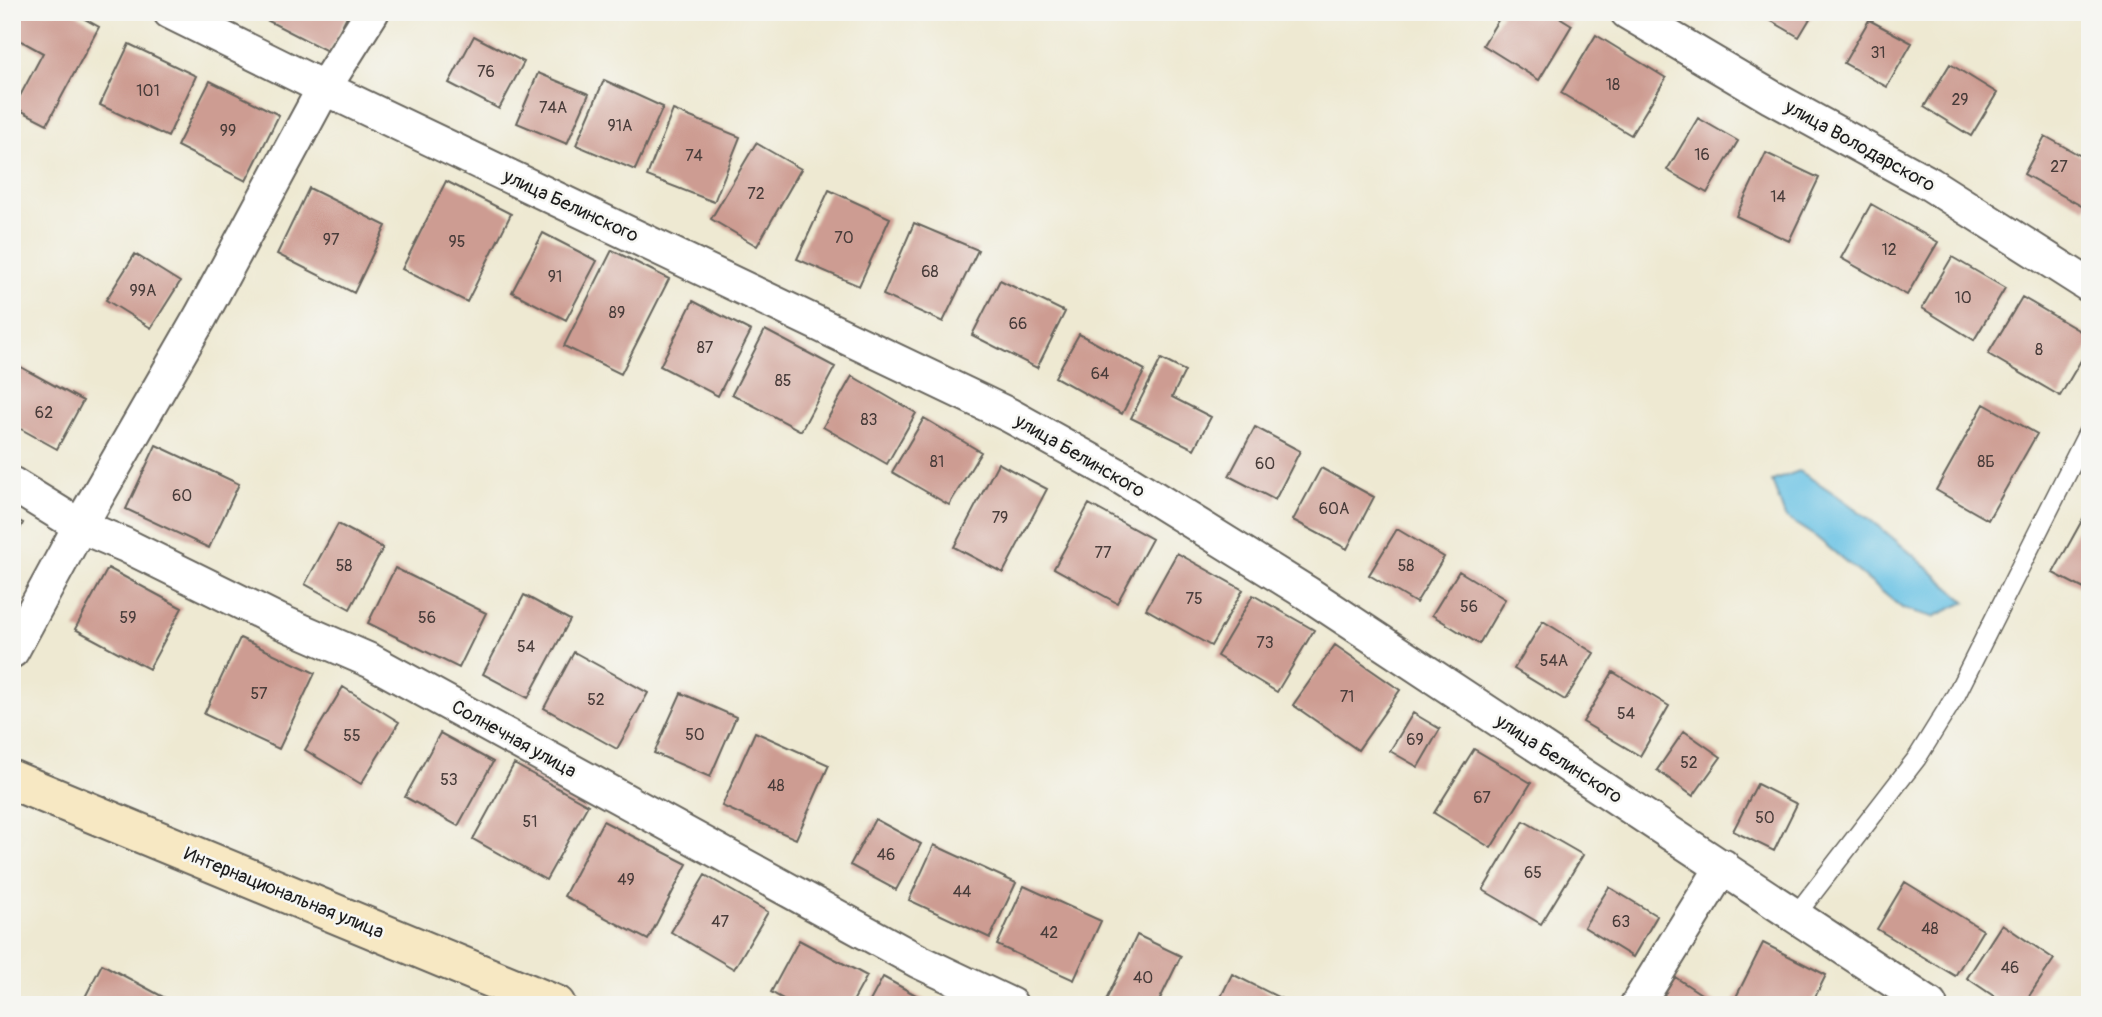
<svg xmlns="http://www.w3.org/2000/svg" width="2102" height="1017" font-family="Pangolin,sans-serif">
	<style>
		.water { fill: #66c1e4; stroke: #416e80; stroke-width: 2 }
		.building { fill: #cd9c92 }
		.lines { fill: none; stroke-linecap: round; stroke-linejoin: round }
		.service-casing { stroke: #66645c; stroke-width: 21 }
		.minor-casing { stroke: #66645c; stroke-width: 37 }
		.secondary-casing { stroke: #66645c; stroke-width: 42 }
		.service { stroke: #fff; stroke-width: 18 }
		.minor { stroke: #fff; stroke-width: 33 }
		.secondary { stroke: #f7e8c3; stroke-width: 38 }
		.labels { text-anchor: middle; dominant-baseline: central; stroke-width: 5; stroke-linejoin: round; paint-order: stroke }
		.number-label { font-size: 16px; fill: #483c3a }
		.street-label { font-size: 19px; fill: #1c1c1c; stroke: #f6f6f2 }
	</style>
	<rect width="100%" height="100%" fill="#f6f6f2"/>
	<filter id="ink" filterUnits="userSpaceOnUse"><feTurbulence type="fractalNoise" baseFrequency=".0143" numOctaves="2"/><feDisplacementMap in="SourceGraphic" scale="14" xChannelSelector="R" yChannelSelector="G"/><feConvolveMatrix kernelMatrix="1 2 1 2 8 2 1 2 1" color-interpolation-filters="sRGB"/></filter>
	<filter id="wash" filterUnits="userSpaceOnUse"><feTurbulence type="fractalNoise" baseFrequency=".00686" numOctaves="4" result="noise"/><feDisplacementMap in="SourceGraphic" scale="28" xChannelSelector="R" yChannelSelector="G"/><feGaussianBlur stdDeviation="1.57" result="paint"/><feColorMatrix in="noise" values="0 0 0 0 0 0 0 0 0 0 0 0 0 0 0 0 0 1.4 0 .05"/><feComposite in="paint" operator="in"/></filter>
	<g filter="url(#wash)">
		<rect width="100%" height="100%" fill="#eee9d2"/>
		<path class="water" d="M 1799,471 C 1860,507 1914,555 1966,602 L 1933,617 L 1902,608 L 1816,537 L 1785,517 L 1772,481 Z"/>
		<g id="blocks">
			<path class="building" d="M 12,12 L 72,12 L 99,27 L 47,124 L 14,107 L 43,53 L 12,36 Z
				M 251,12 L 349,12 L 329,52 Z
				M 1503,12 L 1551,12 L 1572,25 L 1539,80 L 1483,45 Z
				M 1756,12 L 1814,12 L 1799,37 Z
				M 1869,20 L 1912,43 L 1887,87 L 1844,63 Z
				M 1596,35 L 1666,78 L 1631,135 L 1561,93 Z
				M 474,36 L 524,62 L 499,109 L 449,83 Z
				M 129,44 L 196,76 L 168,137 L 100,105 Z
				M 1950,64 L 1997,93 L 1971,136 L 1924,107 Z
				M 538,73 L 589,94 L 567,144 L 517,123 Z
				M 604,80 L 663,107 L 635,170 L 576,145 Z
				M 210,81 L 279,115 L 246,181 L 177,146 Z
				M 673,110 L 740,137 L 714,202 L 647,176 Z
				M 1698,118 L 1738,141 L 1707,193 L 1667,170 Z
				M 2045,136 L 2090,161 L 2090,199 L 2085,208 L 2024,174 Z
				M 756,143 L 801,169 L 757,246 L 711,219 Z
				M 1766,153 L 1819,178 L 1789,241 L 1736,216 Z
				M 446,181 L 511,214 L 467,302 L 402,269 Z
				M 309,188 L 386,226 L 354,293 L 277,254 Z
				M 829,190 L 890,218 L 859,286 L 797,259 Z
				M 1871,204 L 1938,242 L 1907,295 L 1841,258 Z
				M 914,223 L 978,250 L 943,322 L 883,295 Z
				M 543,233 L 597,261 L 566,320 L 512,292 Z
				M 612,250 L 669,279 L 621,374 L 564,346 Z
				M 135,254 L 180,282 L 151,328 L 106,300 Z
				M 1952,257 L 2005,288 L 1974,340 L 1922,308 Z
				M 1000,280 L 1065,312 L 1037,368 L 972,335 Z
				M 2022,297 L 2090,337 L 2090,345 L 2060,396 L 1988,354 Z
				M 693,301 L 751,331 L 718,396 L 660,366 Z
				M 765,330 L 835,367 L 801,431 L 732,394 Z
				M 1079,334 L 1145,370 L 1122,414 L 1055,377 Z
				M 1161,359 L 1185,371 L 1172,397 L 1211,417 L 1194,449 L 1131,418 Z
				M 17,365 L 83,401 L 57,449 L 12,424 L 12,373 Z
				M 852,376 L 916,413 L 887,464 L 823,427 Z
				M 1984,404 L 2037,434 L 1988,520 L 1936,490 Z
				M 924,418 L 981,452 L 949,505 L 892,472 Z
				M 1255,427 L 1300,451 L 1275,500 L 1229,476 Z
				M 156,445 L 239,484 L 209,548 L 126,509 Z
				M 998,463 L 1047,489 L 1003,573 L 954,547 Z
				M 1321,468 L 1374,497 L 1347,549 L 1293,520 Z
				M 1089,504 L 1152,539 L 1117,603 L 1054,568 Z
				M 2090,506 L 2090,592 L 2053,573 Z
				M 12,518 L 23,523 L 12,545 Z
				M 338,524 L 383,548 L 350,609 L 305,584 Z
				M 1397,529 L 1444,557 L 1416,603 L 1369,575 Z
				M 1177,553 L 1243,590 L 1211,646 L 1146,609 Z
				M 108,568 L 182,608 L 149,669 L 75,629 Z
				M 395,568 L 486,613 L 459,668 L 368,623 Z
				M 1459,571 L 1505,599 L 1479,644 L 1432,615 Z
				M 524,595 L 570,620 L 528,698 L 483,674 Z
				M 1253,595 L 1314,630 L 1277,692 L 1217,656 Z
				M 1543,621 L 1594,653 L 1565,700 L 1514,669 Z
				M 240,638 L 315,673 L 279,749 L 204,714 Z
				M 1335,645 L 1400,690 L 1358,750 L 1293,705 Z
				M 574,652 L 648,693 L 617,749 L 544,708 Z
				M 1613,672 L 1669,706 L 1640,756 L 1583,722 Z
				M 343,687 L 399,722 L 361,784 L 305,750 Z
				M 681,693 L 736,717 L 710,777 L 654,753 Z
				M 1413,713 L 1440,729 L 1418,767 L 1390,751 Z
				M 1684,731 L 1721,757 L 1693,796 L 1657,770 Z
				M 755,732 L 829,765 L 796,839 L 722,806 Z
				M 440,733 L 493,762 L 458,826 L 405,797 Z
				M 1474,749 L 1531,783 L 1491,848 L 1434,813 Z
				M 514,764 L 588,805 L 546,880 L 473,839 Z
				M 1757,784 L 1797,804 L 1774,851 L 1733,831 Z
				M 875,819 L 921,844 L 896,890 L 850,865 Z
				M 603,821 L 687,864 L 648,940 L 564,896 Z
				M 1524,821 L 1583,855 L 1541,924 L 1483,890 Z
				M 934,845 L 1016,883 L 990,938 L 909,900 Z
				M 705,875 L 768,912 L 734,969 L 671,932 Z
				M 1905,882 L 1983,930 L 1955,976 L 1877,929 Z
				M 1024,886 L 1101,921 L 1074,980 L 997,945 Z
				M 1609,887 L 1657,916 L 1633,957 L 1584,927 Z
				M 2002,924 L 2054,959 L 2023,1005 L 2007,1005 L 1967,978 Z
				M 1137,935 L 1181,956 L 1157,1005 L 1116,1005 L 1106,1000 Z
				M 799,940 L 867,976 L 851,1005 L 794,1005 L 771,992 Z
				M 1763,943 L 1826,975 L 1811,1005 L 1732,1005 Z
				M 102,964 L 178,1005 L 81,1005 Z
				M 1232,974 L 1284,1000 L 1282,1005 L 1217,1005 Z
				M 883,977 L 934,1005 L 868,1005 Z
				M 1675,977 L 1718,1005 L 1658,1005 Z"/>
		</g>
	</g>
	<g filter="url(#ink)">
		<use href="#blocks" fill-opacity="0" stroke="#66645c" stroke-width="2"/>
		<g class="lines">
			<defs>
				<path id="service" d="M 1795,916 L 1917,758 L 1956,695 L 2090,428"/>
				<path id="minor" d="M 170,12 L 324,88 L 1009,415 L 1119,476 L 1307,593 L 1930,1005
					M 1627,12 L 1771,97 L 1930,184 L 2090,286
					M 12,484 L 80,526 L 125,545 L 279,621 L 371,661 L 918,961 L 1011,1005
					M 12,651 L 80,526 L 201,316 L 324,88 L 372,12
					M 1637,1005 L 1723,866"/>
				<path id="secondary" d="M 12,780 L 556,1005"/>
			</defs>
			<use href="#service" class="service-casing"/>
			<use href="#minor" class="minor-casing"/>
			<use href="#secondary" class="secondary-casing"/>
			<use href="#service" class="service"/>
			<use href="#minor" class="minor"/>
			<use href="#secondary" class="secondary"/>
		</g>
	</g>
	<g class="labels">
		<g class="number-label">
			<text x="1878" y="53">31</text>
			<text x="486" y="72">76</text>
			<text x="1613" y="85">18</text>
			<text x="148" y="91">101</text>
			<text x="1960" y="100">29</text>
			<text x="553" y="108">74А</text>
			<text x="620" y="126">91А</text>
			<text x="228" y="131">99</text>
			<text x="1702" y="155">16</text>
			<text x="694" y="156">74</text>
			<text x="2059" y="167">27</text>
			<text x="756" y="194">72</text>
			<text x="1778" y="197">14</text>
			<text x="844" y="238">70</text>
			<text x="331" y="240">97</text>
			<text x="457" y="242">95</text>
			<text x="1889" y="250">12</text>
			<text x="930" y="272">68</text>
			<text x="555" y="277">91</text>
			<text x="143" y="291">99А</text>
			<text x="1963" y="298">10</text>
			<text x="617" y="313">89</text>
			<text x="1018" y="324">66</text>
			<text x="705" y="348">87</text>
			<text x="2039" y="350">8</text>
			<text x="1100" y="374">64</text>
			<text x="783" y="381">85</text>
			<text x="44" y="413">62</text>
			<text x="869" y="420">83</text>
			<text x="937" y="462">81</text>
			<text x="1986" y="462">8Б</text>
			<text x="1265" y="464">60</text>
			<text x="182" y="496">60</text>
			<text x="1334" y="509">60А</text>
			<text x="1000" y="518">79</text>
			<text x="1103" y="553">77</text>
			<text x="344" y="566">58</text>
			<text x="1406" y="566">58</text>
			<text x="1194" y="599">75</text>
			<text x="1469" y="607">56</text>
			<text x="128" y="618">59</text>
			<text x="427" y="618">56</text>
			<text x="1265" y="643">73</text>
			<text x="526" y="647">54</text>
			<text x="1554" y="661">54А</text>
			<text x="259" y="694">57</text>
			<text x="1347" y="697">71</text>
			<text x="596" y="700">52</text>
			<text x="1626" y="714">54</text>
			<text x="695" y="735">50</text>
			<text x="352" y="736">55</text>
			<text x="1415" y="740">69</text>
			<text x="1689" y="763">52</text>
			<text x="449" y="780">53</text>
			<text x="776" y="786">48</text>
			<text x="1482" y="798">67</text>
			<text x="1765" y="818">50</text>
			<text x="530" y="822">51</text>
			<text x="886" y="855">46</text>
			<text x="1533" y="873">65</text>
			<text x="626" y="880">49</text>
			<text x="962" y="892">44</text>
			<text x="720" y="922">47</text>
			<text x="1621" y="922">63</text>
			<text x="1930" y="929">48</text>
			<text x="1049" y="933">42</text>
			<text x="2010" y="968">46</text>
			<text x="1143" y="978">40</text>
		</g>
		<g class="street-label">
			<text transform="translate(1860 146) rotate(29)">улица Володарского</text>
			<text transform="translate(571 206) rotate(25)">улица Белинского</text>
			<text transform="translate(1080 456) rotate(30)">улица Белинского</text>
			<text transform="translate(514 739) rotate(29)">Солнечная улица</text>
			<text transform="translate(1559 759) rotate(33)">улица Белинского</text>
			<text transform="translate(284 893) rotate(22)">Интернациональная улица</text>
		</g>
	</g>
	<rect width="2102" height="1017" fill="none" stroke="#f6f6f2" stroke-width="42"/>
</svg>
